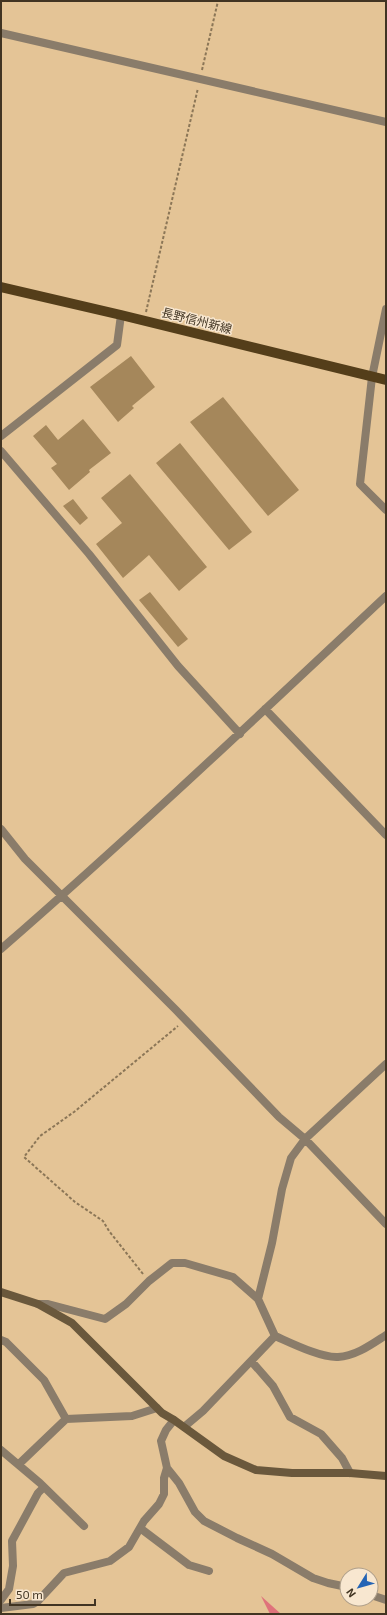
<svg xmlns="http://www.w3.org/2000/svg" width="387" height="1615" font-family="'Exo 2','Noto Sans JP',sans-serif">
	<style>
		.green { fill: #df727b }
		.building { fill: #a5875b }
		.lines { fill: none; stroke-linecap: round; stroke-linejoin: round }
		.path { stroke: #8b7657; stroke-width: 2; stroke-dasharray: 3 2; stroke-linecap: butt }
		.street { stroke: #8a7c6a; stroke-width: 8 }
		.secondary { stroke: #6a583c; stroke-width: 8 }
		.primary { stroke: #543e1a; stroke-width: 10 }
		.labels { text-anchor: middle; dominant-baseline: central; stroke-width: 3; stroke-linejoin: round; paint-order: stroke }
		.street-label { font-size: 12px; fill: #413422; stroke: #f8e7d0 }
	</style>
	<rect width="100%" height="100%" fill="#e4c496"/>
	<path class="green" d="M 261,1596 L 281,1614 L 270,1614 Z"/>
	<path class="building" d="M 131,356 L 155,387 L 132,406 L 134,408 L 118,422 L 90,387 Z
		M 223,397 L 299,490 L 268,516 L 190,422 Z
		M 83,419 L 111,453 L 89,470 L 90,472 L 69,490 L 51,468 L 57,464 L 33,436 L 46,425 L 58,440 Z
		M 180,443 L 252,532 L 229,550 L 156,463 Z
		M 130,474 L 207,567 L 179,591 L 149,555 L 123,578 L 96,544 L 122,523 L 101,498 Z
		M 73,499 L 88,518 L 80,525 L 63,506 Z
		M 150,592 L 188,639 L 178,647 L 139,600 Z"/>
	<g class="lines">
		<path class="path" d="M 202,70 L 218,1
			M 146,312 L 198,88
			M 143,1274 L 109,1231 L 103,1221 L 75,1202 L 24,1157 L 40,1136 L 74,1112 L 178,1026"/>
		<path class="street" d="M 1,33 L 386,122
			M 386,309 L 372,377 L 360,484 L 386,510
			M 1,436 L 117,345 L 121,315
			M 1,451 L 89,554 L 178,666 L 240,734
			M 265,709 L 386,835
			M 1,829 L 25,859 L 176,1010 L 279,1117 L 305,1139 L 386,1224
			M 1,949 C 132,835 259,715 386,596
			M 258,1299 L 272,1243 L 282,1189 L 291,1158 L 305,1139 L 386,1064
			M 38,1304 L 48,1304 L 105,1319 L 126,1304 L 149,1281 L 172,1263 L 185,1263 L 233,1277 L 258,1299 L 275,1336
			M 1,1340 L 6,1342 L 44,1380 L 66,1419 L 19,1464
			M 252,1362 L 273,1386 L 290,1417 L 321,1434 L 342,1458 L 350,1473
			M 66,1419 L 132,1416 L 157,1408
			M 184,1427 L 203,1411 L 275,1336 C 291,1343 321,1358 338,1357 C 356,1356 372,1344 386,1335
			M 1,1450 L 40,1483 L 84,1526
			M 167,1468 L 179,1483 L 195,1512 L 204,1521 L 237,1538 L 272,1554 L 313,1578 L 328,1583 L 347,1587
			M 140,1528 L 189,1565 L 209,1571
			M 371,1595 L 386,1600
			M 1,1600 L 9,1589 L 13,1566 L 12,1541 L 38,1493 L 44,1487
			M 1,1608 L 33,1604 L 38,1601 L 64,1573 L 110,1561 L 129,1547 L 144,1521 L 159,1504 L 164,1494 L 164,1478 L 167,1468 L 161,1441 L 166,1430 L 174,1420"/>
		<path class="secondary" d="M 1,1292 L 38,1304 L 72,1323 L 162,1413 L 174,1420 L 224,1456 L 256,1470 L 292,1473 L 350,1473 L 386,1476"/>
		<path class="primary" d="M 1,287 L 121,315 L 386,380"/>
	</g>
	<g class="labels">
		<g class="street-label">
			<text transform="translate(197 320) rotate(14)">長野信州新線</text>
		</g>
	</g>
	<rect width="387" height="1615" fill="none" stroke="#413422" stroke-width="4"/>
	<g transform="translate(359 1587) rotate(233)"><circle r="19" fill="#f8e7d0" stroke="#af9f8a"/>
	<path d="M0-3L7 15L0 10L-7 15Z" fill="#2464b5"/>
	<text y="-6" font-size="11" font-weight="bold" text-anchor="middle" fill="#413422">N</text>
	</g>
	<path d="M10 1599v6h85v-6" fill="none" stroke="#413422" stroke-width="2"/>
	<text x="16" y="1599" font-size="12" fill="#413422" stroke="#f8e7d0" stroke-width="3" paint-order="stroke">50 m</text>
</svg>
